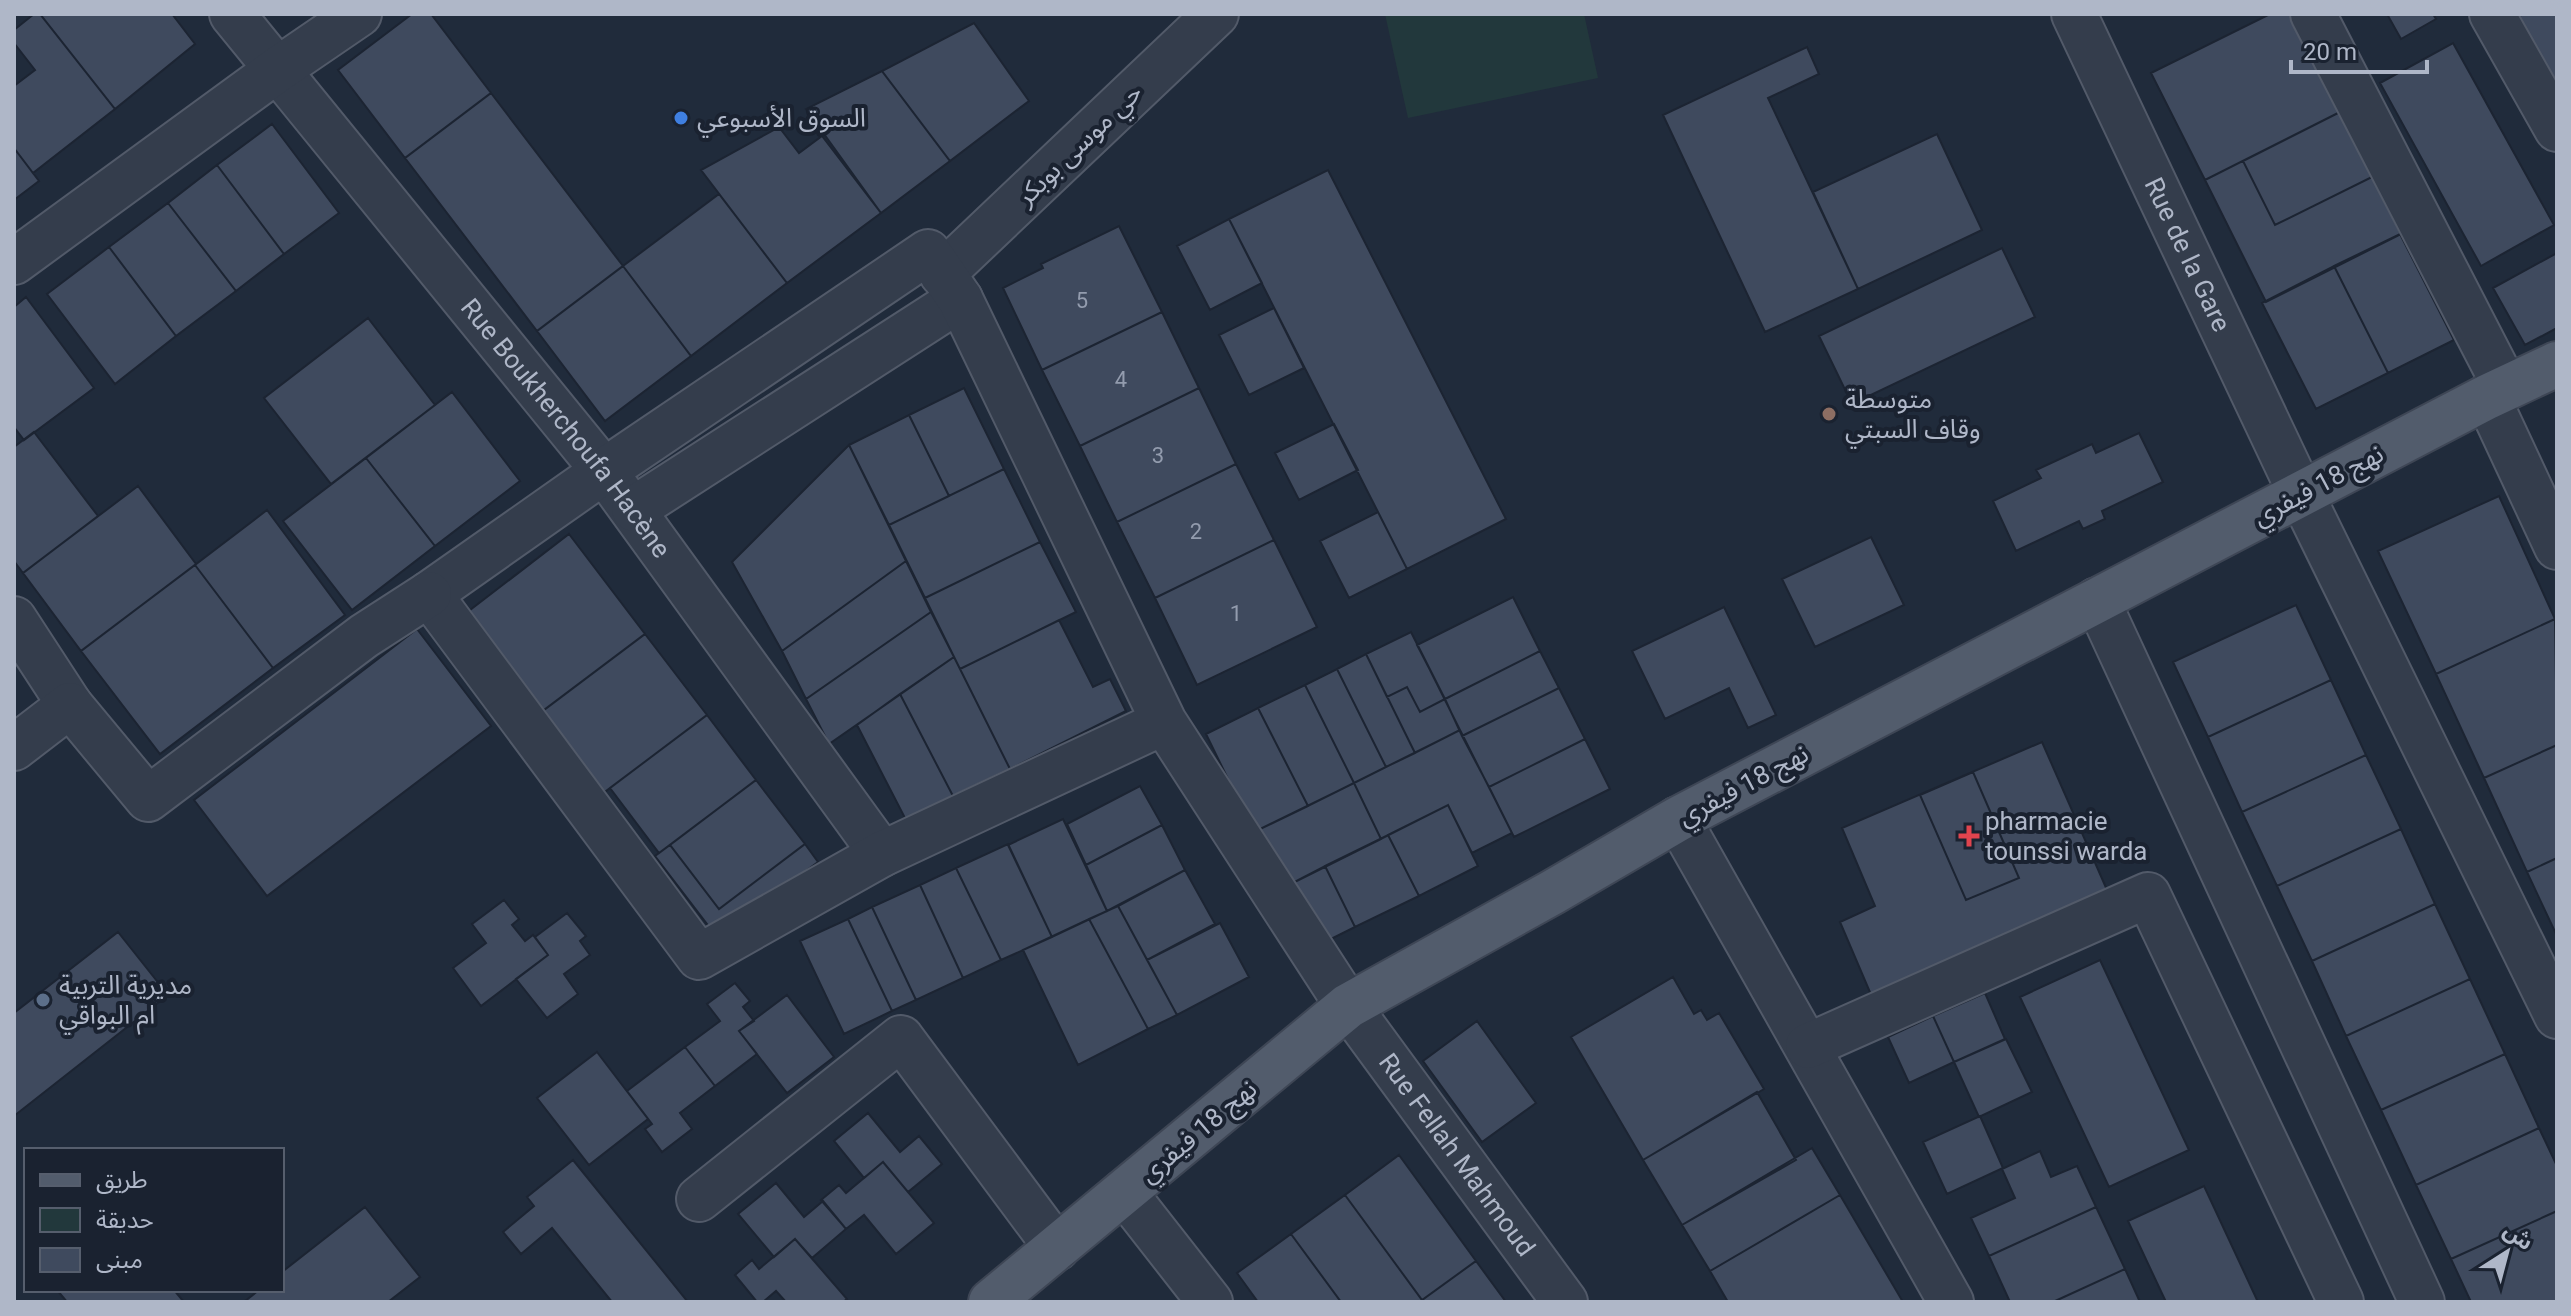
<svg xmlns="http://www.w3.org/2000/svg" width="2571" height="1316" font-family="Roboto,'Noto Sans Arabic',sans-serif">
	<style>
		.green { fill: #22383c }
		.building { fill: #3f4a5e; stroke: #1c2432; stroke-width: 2 }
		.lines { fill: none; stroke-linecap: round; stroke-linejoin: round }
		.minor-casing { stroke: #525a69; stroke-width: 48 }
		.major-casing { stroke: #3e4655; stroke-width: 48 }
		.minor { stroke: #343d4c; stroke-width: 44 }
		.major { stroke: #525c6c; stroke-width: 44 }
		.shop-dot { fill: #3f7fe0; stroke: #1a2230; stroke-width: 3 }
		.education-dot { fill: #8d6e63; stroke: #1a2230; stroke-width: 3 }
		.health-dot { fill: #e0444e; stroke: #1a2230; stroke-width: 3 }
		.service-dot { fill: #5c6f8a; stroke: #1a2230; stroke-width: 3 }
		.labels { text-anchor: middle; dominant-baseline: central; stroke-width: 8; stroke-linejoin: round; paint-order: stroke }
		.number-label { font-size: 22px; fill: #939cae }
		.poi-label { font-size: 26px; fill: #afb7c8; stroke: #1a2230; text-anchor: start }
		.street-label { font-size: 26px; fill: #afb7c8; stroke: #1a2230 }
	</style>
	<rect width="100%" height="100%" fill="#202b3b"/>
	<path class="green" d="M 1385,14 L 1584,14 L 1598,78 L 1408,118 Z"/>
	<path class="building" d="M 34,14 L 40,14 L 115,109 L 33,173 L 14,148 L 14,86 L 35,70 L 14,43 L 14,30 Z
		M 40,14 L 172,14 L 195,44 L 115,109 Z
		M 412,14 L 431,14 L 491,93 L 405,158 L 338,70 Z
		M 2270,14 L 2290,14 L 2340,112 L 2205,180 L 2151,73 Z
		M 2387,14 L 2433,14 L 2436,19 L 2401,39 Z
		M 2523,14 L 2557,14 L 2557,98 L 2512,20 Z
		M 974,23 L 1029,101 L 950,161 L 882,71 Z
		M 2453,43 L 2554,225 L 2481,266 L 2380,83 Z
		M 1807,47 L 1819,74 L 1768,98 L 1858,289 L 1765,332 L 1663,115 Z
		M 882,71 L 950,161 L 881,213 L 806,109 Z
		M 491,93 L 623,266 L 537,331 L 405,158 Z
		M 2340,112 L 2372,177 L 2275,225 L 2243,161 Z
		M 2340,112 L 2401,234 L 2266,302 L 2205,180 Z
		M 272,124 L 339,213 L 284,254 L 217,165 Z
		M 779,127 L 799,153 L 822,136 L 881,213 L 787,283 L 701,170 Z
		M 1937,134 L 1982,230 L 1858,289 L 1813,192 Z
		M 14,148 L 39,181 L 14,200 Z
		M 217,165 L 284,254 L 236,291 L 168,203 Z
		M 1328,170 L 1506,519 L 1407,569 L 1229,219 Z
		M 719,194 L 787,283 L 691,356 L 623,266 Z
		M 168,203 L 236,291 L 176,336 L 109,247 Z
		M 1229,219 L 1262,283 L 1210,310 L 1177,246 Z
		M 1119,226 L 1162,312 L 1042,370 L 1003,288 L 1043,268 L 1041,264 Z
		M 2400,234 L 2454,340 L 2388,373 L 2334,266 Z
		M 109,247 L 176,336 L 115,384 L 47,294 Z
		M 2002,248 L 2035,317 L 1852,404 L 1819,336 Z
		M 2557,253 L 2557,328 L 2525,345 L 2493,288 Z
		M 623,266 L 691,356 L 605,421 L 537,331 Z
		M 2334,266 L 2388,373 L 2316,409 L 2262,303 Z
		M 26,297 L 94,388 L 24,440 L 14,427 L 14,307 Z
		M 1274,308 L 1304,368 L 1249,395 L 1219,335 Z
		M 1162,312 L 1199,388 L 1080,446 L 1042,370 Z
		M 368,318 L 435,405 L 331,484 L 264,398 Z
		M 964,388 L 1004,469 L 949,496 L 909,415 Z
		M 1199,388 L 1236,464 L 1117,522 L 1080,446 Z
		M 452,392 L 520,481 L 435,546 L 366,458 Z
		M 909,415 L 949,496 L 889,525 L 849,445 Z
		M 1334,424 L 1358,470 L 1299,500 L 1275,453 Z
		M 34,432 L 98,516 L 23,573 L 14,561 L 14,447 Z
		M 2139,433 L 2163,482 L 2102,511 L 2105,519 L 2083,529 L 2079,521 L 2016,551 L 1993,501 L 2041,478 L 2036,470 L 2092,444 L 2096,453 Z
		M 849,445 L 906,561 L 782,651 L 732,562 Z
		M 366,458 L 435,546 L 352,610 L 283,521 Z
		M 1236,464 L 1274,540 L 1155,598 L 1117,522 Z
		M 1004,469 L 1040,542 L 925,598 L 889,525 Z
		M 138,486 L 196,564 L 81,651 L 23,573 Z
		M 2499,496 L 2555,619 L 2436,674 L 2378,551 Z
		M 267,510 L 345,615 L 273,668 L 195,565 Z
		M 1378,512 L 1407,569 L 1349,598 L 1320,541 Z
		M 569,534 L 645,634 L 536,716 L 461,617 Z
		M 1871,537 L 1904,605 L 1815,647 L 1782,579 Z
		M 1274,540 L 1317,627 L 1197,685 L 1155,598 Z
		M 1040,542 L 1076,612 L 960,669 L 925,598 Z
		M 906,561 L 931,612 L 806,699 L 782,651 Z
		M 195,565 L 273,668 L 160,754 L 81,651 Z
		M 1513,597 L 1540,651 L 1445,699 L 1417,645 Z
		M 2296,605 L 2331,680 L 2208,737 L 2173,662 Z
		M 1724,607 L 1776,715 L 1748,728 L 1729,688 L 1665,719 L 1632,651 Z
		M 931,612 L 954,657 L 829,744 L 806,699 Z
		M 2555,619 L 2557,745 L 2484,778 L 2436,674 Z
		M 1059,620 L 1093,687 L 1110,679 L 1126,711 L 1010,769 L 960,669 Z
		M 417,629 L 491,726 L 267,896 L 194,800 Z
		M 1411,632 L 1445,699 L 1420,712 L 1407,687 L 1387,697 L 1366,654 Z
		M 1411,632 L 1460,730 L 1415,753 L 1366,654 Z
		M 645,634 L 707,715 L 598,797 L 536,716 Z
		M 1540,651 L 1559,688 L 1462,736 L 1445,699 Z
		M 1366,654 L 1415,753 L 1386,767 L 1337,669 Z
		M 954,657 L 1010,769 L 953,796 L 900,694 Z
		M 1337,669 L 1386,767 L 1354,783 L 1305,685 Z
		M 2331,680 L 2366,755 L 2242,812 L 2208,737 Z
		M 1305,685 L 1354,783 L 1308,806 L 1258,708 Z
		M 1559,688 L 1585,739 L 1489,787 L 1462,736 Z
		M 900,694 L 953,796 L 906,820 L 857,725 Z
		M 1258,708 L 1308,806 L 1254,832 L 1206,734 Z
		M 707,715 L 756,780 L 659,853 L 610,788 Z
		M 1460,730 L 1512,833 L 1472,853 L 1448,805 L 1381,839 L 1354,783 Z
		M 1585,739 L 1610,789 L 1514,837 L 1489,787 Z
		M 2042,742 L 2111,899 L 1872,997 L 1840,922 L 1875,906 L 1842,828 Z
		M 2557,745 L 2557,858 L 2527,872 L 2484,778 Z
		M 2366,755 L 2401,829 L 2277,886 L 2242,812 Z
		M 1973,772 L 2019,878 L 1966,900 L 1920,795 Z
		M 756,780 L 805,844 L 719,909 L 670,845 Z
		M 1354,783 L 1381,839 L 1283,888 L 1254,832 Z
		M 1140,786 L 1162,825 L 1086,865 L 1067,824 Z
		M 1448,805 L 1478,866 L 1419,896 L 1388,835 Z
		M 1063,819 L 1107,911 L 1052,937 L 1008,845 Z
		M 1162,825 L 1185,870 L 1107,911 L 1086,865 Z
		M 2401,829 L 2435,904 L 2312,961 L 2277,886 Z
		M 1388,835 L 1419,896 L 1355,927 L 1325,866 Z
		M 805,844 L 818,862 L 717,937 L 655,856 L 670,845 L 719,909 Z
		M 1008,844 L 1052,937 L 1001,960 L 956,868 Z
		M 2557,858 L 2557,936 L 2527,872 Z
		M 1325,866 L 1355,927 L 1317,946 L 1283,888 Z
		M 956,868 L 1001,960 L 963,978 L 920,885 Z
		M 1185,870 L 1215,924 L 1147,960 L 1118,906 Z
		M 920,885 L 963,978 L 916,1000 L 872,907 Z
		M 504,900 L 519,919 L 512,925 L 525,941 L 533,935 L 548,955 L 481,1006 L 453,968 L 486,943 L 472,924 Z
		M 2435,904 L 2470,979 L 2346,1036 L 2312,961 Z
		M 1118,906 L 1177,1015 L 1148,1029 L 1089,919 Z
		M 872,907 L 916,1000 L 892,1011 L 848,919 Z
		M 567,913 L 586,936 L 580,941 L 590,955 L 564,974 L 578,994 L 547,1018 L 516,979 L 548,955 L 535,937 Z
		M 848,919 L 892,1011 L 844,1034 L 800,941 Z
		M 1089,919 L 1148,1029 L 1078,1065 L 1023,950 Z
		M 1220,923 L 1249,977 L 1177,1015 L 1147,960 Z
		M 118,932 L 168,995 L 14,1116 L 14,1013 Z
		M 2100,960 L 2189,1150 L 2109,1187 L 2020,997 Z
		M 1673,977 L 1694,1014 L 1701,1010 L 1707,1020 L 1719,1013 L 1764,1089 L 1643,1160 L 1571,1037 Z
		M 2470,979 L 2505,1054 L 2381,1110 L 2346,1036 Z
		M 735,983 L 750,1001 L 743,1007 L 754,1021 L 739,1031 L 757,1054 L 715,1086 L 685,1047 L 720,1021 L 707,1004 Z
		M 1985,993 L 2005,1039 L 1954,1062 L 1933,1016 Z
		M 787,995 L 834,1057 L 787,1093 L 739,1031 Z
		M 1933,1016 L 1954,1062 L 1909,1083 L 1888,1037 Z
		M 1477,1021 L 1536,1103 L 1482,1142 L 1423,1061 Z
		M 2006,1039 L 2032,1092 L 1979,1117 L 1954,1062 Z
		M 685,1047 L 715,1086 L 680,1113 L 692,1129 L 662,1152 L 645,1129 L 652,1124 L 627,1091 Z
		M 597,1052 L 648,1119 L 589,1165 L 537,1098 Z
		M 2505,1054 L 2539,1128 L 2416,1185 L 2381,1110 Z
		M 1757,1092 L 1796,1160 L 1682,1225 L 1643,1160 Z
		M 868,1113 L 900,1152 L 919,1136 L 942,1164 L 908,1192 L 883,1162 L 864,1178 L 834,1141 Z
		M 1980,1116 L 2003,1168 L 1947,1194 L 1923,1142 Z
		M 2539,1128 L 2557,1166 L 2557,1211 L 2451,1259 L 2416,1185 Z
		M 1812,1148 L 1840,1195 L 1710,1271 L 1682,1225 Z
		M 2040,1151 L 2051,1177 L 2077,1166 L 2096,1207 L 1989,1256 L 1971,1218 L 2015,1198 L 2002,1169 Z
		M 1399,1155 L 1476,1261 L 1422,1300 L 1345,1195 Z
		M 573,1160 L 688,1302 L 612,1302 L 552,1228 L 521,1254 L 503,1232 L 534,1206 L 527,1197 Z
		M 883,1162 L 934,1223 L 896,1254 L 864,1215 L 846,1229 L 821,1200 L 839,1185 L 846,1193 Z
		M 776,1183 L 804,1217 L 823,1201 L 846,1229 L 812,1258 L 795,1239 L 774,1257 L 738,1214 Z
		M 2204,1186 L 2258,1302 L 2166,1302 L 2128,1221 Z
		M 1345,1195 L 1422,1300 L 1419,1302 L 1341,1302 L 1291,1234 Z
		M 1840,1195 L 1903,1302 L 1728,1302 L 1710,1271 Z
		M 365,1207 L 420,1277 L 388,1302 L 244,1302 L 259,1290 L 282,1290 L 282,1272 Z
		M 2096,1207 L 2125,1269 L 2053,1302 L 2010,1302 L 1989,1256 Z
		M 2557,1211 L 2557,1301 L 2471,1302 L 2451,1259 Z
		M 1291,1234 L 1341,1302 L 1258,1302 L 1237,1273 Z
		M 795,1239 L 847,1299 L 843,1302 L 786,1302 L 776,1291 L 763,1302 L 757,1302 L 735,1275 L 752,1260 L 759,1269 Z
		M 1476,1261 L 1506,1302 L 1423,1302 L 1422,1300 Z
		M 2125,1269 L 2140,1302 L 2053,1302 Z
		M 57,1290 L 174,1290 L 184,1302 L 67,1302 Z"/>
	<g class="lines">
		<defs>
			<g id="minor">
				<path id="s1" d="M 232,14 L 604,471 L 882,854"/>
				<path id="s2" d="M 2074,14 L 2301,494 L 2557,1016"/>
				<path d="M 2313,14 L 2506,388"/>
				<path d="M 2492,14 L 2557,129"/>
				<path d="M 14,262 L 277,70 L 359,14"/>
				<path d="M 942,274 L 1216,14"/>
				<path d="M 2487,397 L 2557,547"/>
				<path d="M 634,509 L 960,299"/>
				<path d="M 2097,600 L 2422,1302"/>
				<path d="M 14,619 L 70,705"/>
				<path id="s3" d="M 1164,722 L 882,854 L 699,957 L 429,594 L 604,471 L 928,252 L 960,299 L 1164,722 L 1348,1006 L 1565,1302"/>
				<path d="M 14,748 L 70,705 L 148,799 L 364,636 L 429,594"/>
				<path d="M 1678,819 L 1951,1302"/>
				<path d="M 1808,1046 L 2148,895 L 2341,1302"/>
				<path d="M 1124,1192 L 1210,1302"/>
				<path d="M 699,1199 L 901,1038 L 1057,1248"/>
			</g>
			<path id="major" d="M 991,1302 L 1348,1006 L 1553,892 L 1678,819 L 2487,397 L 2557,364"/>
		</defs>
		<use href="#minor" class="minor-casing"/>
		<use href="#major" class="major-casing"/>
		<use href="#minor" class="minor"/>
		<use href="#major" class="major"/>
	</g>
	<circle class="shop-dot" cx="681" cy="118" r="8"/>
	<circle class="education-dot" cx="1829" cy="414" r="8"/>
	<path class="health-dot" d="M1965 824h8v8h8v8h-8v8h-8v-8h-8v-8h8z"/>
	<circle class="service-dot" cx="43" cy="1000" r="8"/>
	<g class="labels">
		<g class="number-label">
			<text x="1082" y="300">5</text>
			<text x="1121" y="379">4</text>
			<text x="1158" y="455">3</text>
			<text x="1196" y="531">2</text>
			<text x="1236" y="613">1</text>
		</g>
		<g class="poi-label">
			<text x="697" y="118">السوق الأسبوعي</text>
			<text x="1845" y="399">متوسطة<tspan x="1845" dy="30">وقاف السبتي</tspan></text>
			<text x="1985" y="821">pharmacie<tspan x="1985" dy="30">tounssi warda</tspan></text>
			<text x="59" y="985">مديرية التربية<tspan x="59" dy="30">ام البواقي</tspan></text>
		</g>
		<g class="street-label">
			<text transform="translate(1079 144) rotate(-44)">حي موسى بوبكر</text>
			<text stroke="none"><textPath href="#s2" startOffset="266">Rue de la Gare</textPath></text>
			<text stroke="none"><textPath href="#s1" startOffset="532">Rue Boukherchoufa Hacène</textPath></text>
			<text transform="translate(2318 485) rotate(-28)">نهج 18 فيفري</text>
			<text transform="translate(1743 785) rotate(-28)">نهج 18 فيفري</text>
			<text transform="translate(1198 1131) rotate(-40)">نهج 18 فيفري</text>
			<text stroke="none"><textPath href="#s3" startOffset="2628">Rue Fellah Mahmoud</textPath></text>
		</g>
	</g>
	<rect width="2571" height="1316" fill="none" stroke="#afb7c8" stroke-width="32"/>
	<rect x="24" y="1148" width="260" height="144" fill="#1a2230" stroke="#565e6d" stroke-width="2"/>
	<rect x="40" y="1174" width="40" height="12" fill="#525c6c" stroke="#565e6d" stroke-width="2"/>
	<text x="96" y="1188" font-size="24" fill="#afb7c8">طريق</text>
	<rect x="40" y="1208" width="40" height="24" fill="#22383c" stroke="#565e6d" stroke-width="2"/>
	<text x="96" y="1228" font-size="24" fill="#afb7c8">حديقة</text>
	<rect x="40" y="1248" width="40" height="24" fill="#3f4a5e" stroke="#565e6d" stroke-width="2"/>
	<text x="96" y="1268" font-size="24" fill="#afb7c8">مبنى</text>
	<g transform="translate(2507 1252) rotate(36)" stroke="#1a2230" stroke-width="6" paint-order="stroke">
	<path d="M0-6L14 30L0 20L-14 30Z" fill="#afb7c8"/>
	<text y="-12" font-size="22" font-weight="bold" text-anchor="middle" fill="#afb7c8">ش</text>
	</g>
	<path d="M2291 60v12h136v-12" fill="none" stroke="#afb7c8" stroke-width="4"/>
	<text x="2303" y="60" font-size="24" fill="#afb7c8" stroke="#1a2230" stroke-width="6" paint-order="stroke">20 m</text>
</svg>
